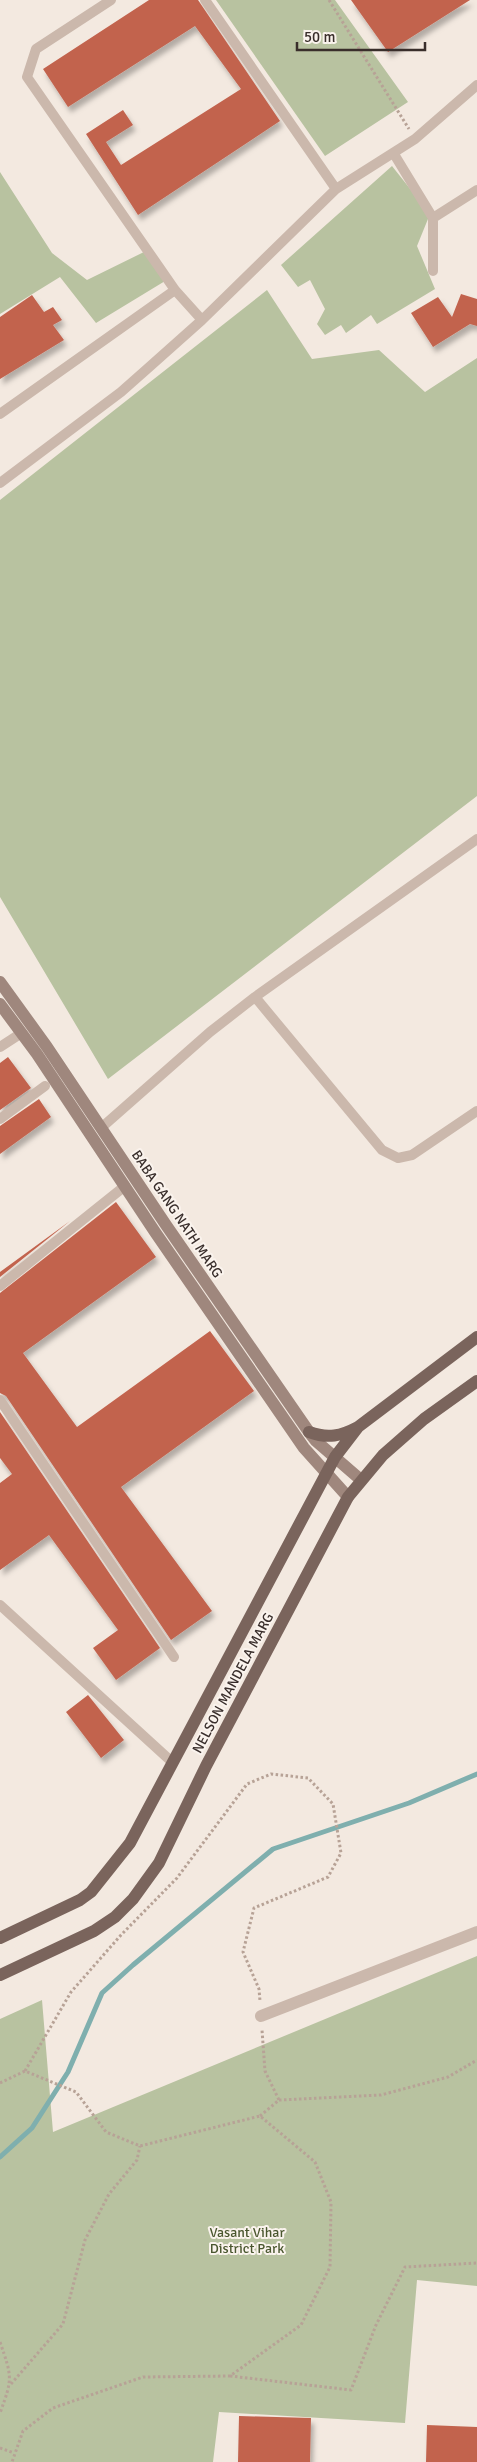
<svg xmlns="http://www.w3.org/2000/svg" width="477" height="2462" font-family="Signika,sans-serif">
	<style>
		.green { fill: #b8c2a0 }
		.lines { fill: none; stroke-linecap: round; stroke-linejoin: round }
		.stream { stroke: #7fafae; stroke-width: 5 }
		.building { fill: #c2634e; filter: url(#shadow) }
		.path { stroke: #b7a296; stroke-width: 3; stroke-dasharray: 2.5 2.5; stroke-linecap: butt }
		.lane { stroke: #cbb8ac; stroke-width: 10 }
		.street { stroke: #cbb8ac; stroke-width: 12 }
		.secondary { stroke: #9f877d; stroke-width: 12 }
		.primary { stroke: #7a645c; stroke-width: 12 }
		.labels { text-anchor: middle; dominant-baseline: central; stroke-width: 4; stroke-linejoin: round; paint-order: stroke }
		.street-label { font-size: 14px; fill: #392e2b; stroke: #faf3ed }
		.park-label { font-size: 14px; fill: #4a572f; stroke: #faf3ed }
	</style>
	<defs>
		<filter id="shadow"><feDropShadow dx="3" dy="5.5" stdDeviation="2.5" flood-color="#0004"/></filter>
	</defs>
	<rect width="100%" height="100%" fill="#f3e9e0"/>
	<path class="green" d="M 216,0 L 335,0 L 408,102 L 325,156 Z
		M 392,166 L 430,214 L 417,246 L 435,289 L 377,324 L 371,315 L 346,333 L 341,325 L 325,335 L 317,324 L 325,309 L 310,280 L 298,287 L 281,265 Z
		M 0,172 L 52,253 L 87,280 L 148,250 L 170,278 L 96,323 L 60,277 L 0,314 Z
		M 267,290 L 312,359 L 379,350 L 425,392 L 477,358 L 477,796 L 108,1079 L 0,897 L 0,500 Z
		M 477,1956 L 477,2286 L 417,2280 L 405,2423 L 219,2412 L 213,2462 L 0,2462 L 0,2019 L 42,2000 L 53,2132 Z"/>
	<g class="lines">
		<path class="stream" d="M 0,2157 L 32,2128 L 68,2072 L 102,1993 L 133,1965 L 273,1849 L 409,1803 L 477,1774"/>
	</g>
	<path class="building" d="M 149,0 L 198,0 L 280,121 L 138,215 L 86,134 L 123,110 L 133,125 L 106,142 L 121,165 L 241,89 L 195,26 L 68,107 L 43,69 Z
		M 351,0 L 470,0 L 388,52 Z
		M 461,294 L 477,299 L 477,326 L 470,324 L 433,347 L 411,313 L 438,297 L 452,317 Z
		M 32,295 L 44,312 L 53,307 L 62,320 L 53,325 L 64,340 L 0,379 L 0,317 Z
		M 8,1057 L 31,1088 L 0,1110 L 0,1063 Z
		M 39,1099 L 51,1117 L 0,1154 L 0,1126 Z
		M 116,1202 L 156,1257 L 23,1353 L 77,1427 L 210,1331 L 254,1391 L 121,1487 L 212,1611 L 171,1640 L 6,1396 L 0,1393 L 0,1293 Z
		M 70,1221 L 0,1277 L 0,1272 Z
		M 0,1412 L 160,1648 L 116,1680 L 93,1648 L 118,1630 L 49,1535 L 0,1570 L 0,1483 L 12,1474 L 0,1458 Z
		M 88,1695 L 124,1740 L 101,1758 L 66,1712 Z
		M 239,2416 L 311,2418 L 310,2462 L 238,2462 Z
		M 427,2425 L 477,2427 L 477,2462 L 426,2462 Z"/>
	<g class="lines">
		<path class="path" d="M 329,0 L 409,129
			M 25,2071 L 71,1992 L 121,1935 L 177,1878 L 247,1784 L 271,1774 L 308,1778 L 333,1804 L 341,1853 L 328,1877 L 254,1908 L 243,1952 L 259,1989 L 260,2001
			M 0,2083 L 25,2071 L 76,2092 L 106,2132 L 140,2146 L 260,2116 L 315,2162 L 331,2202 L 330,2267 L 301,2325 L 230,2376 L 143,2377 L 53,2408 L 23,2431 L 12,2462
			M 279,2100 L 381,2095 L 448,2077 L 477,2060
			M 260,2116 L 279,2100 L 265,2071 L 262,2030
			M 0,2342 C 12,2377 13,2378 0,2413
			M 230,2376 L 351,2390 L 376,2325 L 405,2267 L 477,2263
			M 11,2384 L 63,2324 L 85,2240 L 109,2194 L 137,2160 L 140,2146
			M 0,2448 L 14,2453"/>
		<path class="lane" d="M 111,0 L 36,49 L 27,77 L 175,290 L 202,320
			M 205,0 L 336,189
			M 394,154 L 433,218 L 433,271
			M 433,218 L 477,190
			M 0,414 L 175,290
			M 0,483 L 121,392 L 147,369 L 202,320 L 336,189 L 415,139 L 477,85
			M 255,997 L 382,1150 L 398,1158 L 412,1155 L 477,1111
			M 0,1047 L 20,1034
			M 0,1119 L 45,1086
			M 101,1128 L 210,1032 L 255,997 L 477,839
			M 0,1286 L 125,1186
			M 0,1400 L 174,1657
			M 0,1605 L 172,1762"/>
		<path class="street" d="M 261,2016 L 477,1932"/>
		<path class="secondary" d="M 0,982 L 47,1047 L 166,1225 L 309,1432 L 316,1441 L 361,1480
			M 0,1004 L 37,1054 L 155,1232 L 304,1448 L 348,1497"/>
		<path class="primary" d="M 309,1432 C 328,1439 341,1436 358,1427 L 477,1337
			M 0,1938 L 80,1900 L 91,1892 L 130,1843 L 335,1457 L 358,1427
			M 0,1975 L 94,1931 L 115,1917 L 133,1899 L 159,1863 L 206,1766 L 348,1497 L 383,1455 L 424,1419 L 477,1381"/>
	</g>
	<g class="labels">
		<g class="street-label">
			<text transform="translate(177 1214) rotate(56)">BABA GANG NATH MARG</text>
			<text transform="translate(233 1683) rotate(-62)">NELSON MANDELA MARG</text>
		</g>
		<g class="park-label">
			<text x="247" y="2232">Vasant Vihar<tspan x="247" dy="16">District Park</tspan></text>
		</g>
	</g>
	<path d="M297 42v8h128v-8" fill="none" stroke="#392e2b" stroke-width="2.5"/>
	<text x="304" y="42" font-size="15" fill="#392e2b" stroke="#faf3ed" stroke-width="4" paint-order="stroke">50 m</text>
</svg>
